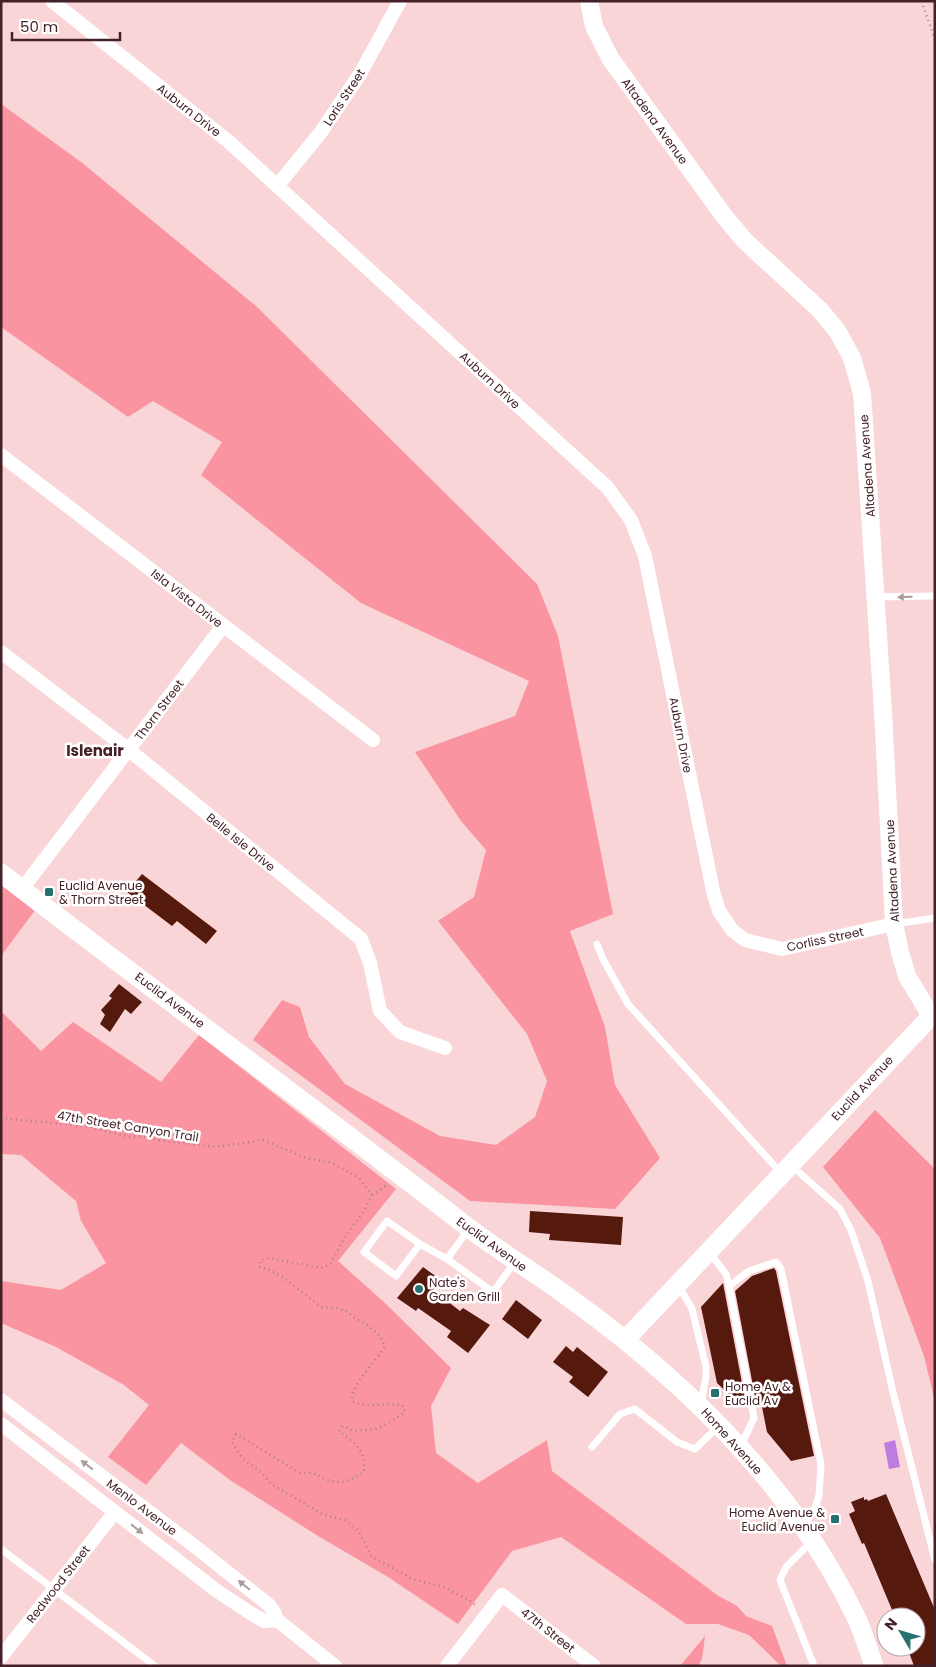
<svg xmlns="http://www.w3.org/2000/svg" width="936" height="1667" font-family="Poppins,sans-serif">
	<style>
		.green { fill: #f994a0 }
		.water { fill: #bc7ce0 }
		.building { fill: #56190e }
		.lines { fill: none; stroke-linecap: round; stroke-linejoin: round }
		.path { stroke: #a58185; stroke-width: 2.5; stroke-dasharray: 1 4; stroke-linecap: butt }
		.service { stroke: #fff; stroke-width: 7 }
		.minor { stroke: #fff; stroke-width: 14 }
		.tertiary { stroke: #fff; stroke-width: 18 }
		.secondary { stroke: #fff; stroke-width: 19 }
		.oneway { fill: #aa9b9d }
		.poi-dot { fill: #277270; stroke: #fff; stroke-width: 2 }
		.labels { text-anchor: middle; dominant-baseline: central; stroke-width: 5; stroke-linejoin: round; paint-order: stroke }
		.street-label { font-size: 12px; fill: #432126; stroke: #fff }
		.poi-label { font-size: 12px; fill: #432126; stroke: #fff; text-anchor: start }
		.quarter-label { font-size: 15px; font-weight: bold; fill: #432126; stroke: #fff }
	</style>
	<rect width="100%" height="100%" fill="#fad5d8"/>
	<path class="green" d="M 1,104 L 81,162 L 256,306 L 537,584 L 558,636 L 613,914 L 570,931 L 605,1027 L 615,1085 L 660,1158 L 615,1209 L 470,1201 L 253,1040 L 282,1000 L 300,1007 L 309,1037 L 345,1084 L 440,1136 L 496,1145 L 535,1117 L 547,1081 L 527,1034 L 438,921 L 474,897 L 486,850 L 461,821 L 415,752 L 515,716 L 529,681 L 361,603 L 201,475 L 222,442 L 153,401 L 128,417 L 1,327 Z
		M 1,885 L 36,909 L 1,956 Z
		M 1,1011 L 41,1051 L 73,1022 L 161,1082 L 199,1035 L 396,1189 L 338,1261 L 385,1303 L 451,1368 L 431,1406 L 436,1453 L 478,1483 L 547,1440 L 552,1471 L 717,1595 L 737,1606 L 746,1616 L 772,1626 L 787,1666 L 781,1666 L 749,1635 L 718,1624 L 686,1624 L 561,1537 L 512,1551 L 458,1624 L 388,1577 L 318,1536 L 230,1480 L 181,1443 L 146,1485 L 108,1457 L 149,1405 L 124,1385 L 56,1347 L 1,1323 L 1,1281 L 61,1290 L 106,1263 L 81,1221 L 76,1201 L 21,1155 L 1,1154 Z
		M 875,1110 L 935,1169 L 935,1402 L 924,1356 L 880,1238 L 823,1167 Z
		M 705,1636 L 702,1659 L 698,1666 L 680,1666 Z"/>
	<path class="water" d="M 895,1440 L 900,1467 L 889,1469 L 884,1443 Z"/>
	<path class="building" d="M 142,874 L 217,931 L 206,944 L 177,921 L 172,926 L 127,892 Z
		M 119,984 L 142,1002 L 131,1014 L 125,1009 L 110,1032 L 100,1024 L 105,1015 L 101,1010 L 112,998 L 109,996 Z
		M 530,1211 L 623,1217 L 621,1245 L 549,1240 L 550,1234 L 529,1232 Z
		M 423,1267 L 441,1280 L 433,1290 L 460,1311 L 463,1308 L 490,1325 L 468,1353 L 447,1337 L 451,1331 L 418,1308 L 416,1311 L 397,1298 Z
		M 774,1268 L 776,1271 L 814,1456 L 791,1461 L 767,1432 L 761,1402 L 756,1402 L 735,1291 L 752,1276 Z
		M 723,1283 L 746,1404 L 740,1405 L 717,1383 L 701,1307 Z
		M 516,1300 L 542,1320 L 528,1339 L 502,1319 Z
		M 566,1346 L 573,1352 L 577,1347 L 608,1372 L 588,1397 L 569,1382 L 573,1377 L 553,1362 Z
		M 886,1494 L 935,1610 L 935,1666 L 914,1666 L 907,1647 L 916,1647 L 916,1617 L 895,1617 L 864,1543 L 862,1544 L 849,1514 L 855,1511 L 851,1502 L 864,1497 L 864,1500 L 867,1499 L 868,1501 Z"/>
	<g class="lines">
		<path class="path" d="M 923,1 L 923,6 L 935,39
			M 1,1118 L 91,1127 L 129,1137 L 142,1136 L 157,1140 L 216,1147 L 263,1140 L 306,1158 L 332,1163 L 359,1178 L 372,1195 L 364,1211 L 346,1235 L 330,1264 L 321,1268 L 269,1258 L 261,1260 L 259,1267 L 268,1269 L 284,1278 L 321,1307 L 337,1308 L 346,1311 L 356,1319 L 366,1324 L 380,1336 L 385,1346 C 377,1361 350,1385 352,1401 C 367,1408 385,1403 402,1405 L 405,1409 L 403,1414 L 383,1426 L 375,1429 L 354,1431 L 343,1426 L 339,1431 C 356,1445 365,1448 364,1472 C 356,1477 344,1484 334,1482 C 319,1479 319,1471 300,1473 L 236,1434 L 232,1442 L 242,1458 L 262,1473 L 271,1484 L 324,1515 L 345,1520 L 358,1530 L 372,1557 L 413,1579 L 443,1587 L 467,1599 L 477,1606
			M 372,1195 L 387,1185"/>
		<path class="service" d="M 875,597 L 935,596
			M 895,924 L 935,918
			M 597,944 L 603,959 L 628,1004 L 782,1174
			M 792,1166 L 840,1209 L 851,1230 L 868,1281 L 893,1392 L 935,1560
			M 469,1229 L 447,1259 L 493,1292 L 515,1262
			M 420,1244 L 396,1276 L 364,1252 L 387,1221 L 420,1244 L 447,1259
			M 709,1252 L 726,1274 L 729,1286
			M 679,1286 L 692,1309 L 706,1367 L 706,1376 L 701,1404
			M 741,1445 L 754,1418 L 729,1286 L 749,1271 L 776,1262 L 781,1269 L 821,1464 L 819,1495 L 815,1508 L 803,1526
			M 592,1447 L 620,1414 L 635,1409 L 677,1442 L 695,1449 L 719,1426
			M 811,1542 L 786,1567 L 780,1580 L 814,1666
			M 1,1549 L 155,1666"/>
		<path class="minor" d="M 52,1 L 228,141 L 608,488 L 631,520 L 645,556 L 713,891 L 719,911 L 732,930 L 745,940 L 782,949 L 894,924
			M 278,185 L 321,132 L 360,74 L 400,1
			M 1,455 L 373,740
			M 1,652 L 129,750 L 361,939 L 370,963 L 380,1011 L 400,1032 L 445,1048
			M 22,889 L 223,626
			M 1,1400 L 193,1545 L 269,1605 L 274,1612 L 277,1620 L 335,1666
			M 1,1424 L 217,1591 L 252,1614 L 264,1621 L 277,1620
			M 1,1657 L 115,1512
			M 447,1666 L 502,1595 L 594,1666"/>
		<path class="tertiary" d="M 589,1 L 594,26 L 610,58 L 724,216 L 745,241 L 820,310 L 838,332 L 852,358 L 862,393 L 883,711 L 894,924 L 900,952 L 907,976 L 931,1016"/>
		<path class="secondary" d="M 1,873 C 155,992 312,1106 465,1225 C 497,1250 531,1270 564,1294 C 682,1378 791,1483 855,1615 C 863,1631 868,1649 874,1666
			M 625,1340 L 935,1012"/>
	</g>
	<defs><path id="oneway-solid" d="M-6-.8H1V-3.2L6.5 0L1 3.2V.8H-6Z" transform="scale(1.25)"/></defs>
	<g class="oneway">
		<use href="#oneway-solid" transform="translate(905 597) rotate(178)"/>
		<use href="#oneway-solid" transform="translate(87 1465) rotate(-143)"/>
		<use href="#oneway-solid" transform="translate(137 1529) rotate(38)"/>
		<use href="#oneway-solid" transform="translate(244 1585) rotate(-141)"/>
	</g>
	<g class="poi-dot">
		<rect x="44" y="887" width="10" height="10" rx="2.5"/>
		<circle cx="419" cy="1289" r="5"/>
		<rect x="710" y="1388" width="10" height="10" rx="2.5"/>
		<rect x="830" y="1514" width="10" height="10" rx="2.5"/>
	</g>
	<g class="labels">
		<g class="street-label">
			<text transform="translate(344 97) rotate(-57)">Loris Street</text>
			<text transform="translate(189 110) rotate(38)">Auburn Drive</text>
			<text transform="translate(655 121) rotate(54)">Altadena Avenue</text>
			<text transform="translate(490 380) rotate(43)">Auburn Drive</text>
			<text transform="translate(867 466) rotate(-94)">Altadena Avenue</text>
			<text transform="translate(187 598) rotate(38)">Isla Vista Drive</text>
			<text transform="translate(159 710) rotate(-53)">Thorn Street</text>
			<text transform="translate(681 735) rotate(79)">Auburn Drive</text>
			<text transform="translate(241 842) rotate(39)">Belle Isle Drive</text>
			<text transform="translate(892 871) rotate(-93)">Altadena Avenue</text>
			<text transform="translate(825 939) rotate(-12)">Corliss Street</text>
			<text transform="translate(170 1000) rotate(37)">Euclid Avenue</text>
			<text transform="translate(862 1088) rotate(-47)">Euclid Avenue</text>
			<text transform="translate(128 1126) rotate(9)">47th Street Canyon Trail</text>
			<text transform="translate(492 1244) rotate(36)">Euclid Avenue</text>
			<text transform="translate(732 1441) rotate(48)">Home Avenue</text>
			<text transform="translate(142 1507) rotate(37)">Menlo Avenue</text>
			<text transform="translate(58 1584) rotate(-52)">Redwood Street</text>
			<text transform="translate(548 1630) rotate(38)">47th Street</text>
		</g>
		<g class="poi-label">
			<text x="59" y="885">Euclid Avenue<tspan x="59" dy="14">&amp; Thorn Street</tspan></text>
			<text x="429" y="1282">Nate's<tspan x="429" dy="14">Garden Grill</tspan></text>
			<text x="725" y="1386">Home Av &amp;<tspan x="725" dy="14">Euclid Av</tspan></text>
			<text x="825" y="1512" text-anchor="end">Home Avenue &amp;<tspan x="825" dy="14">Euclid Avenue</tspan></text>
		</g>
		<g class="quarter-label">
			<text x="95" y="750">Islenair</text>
		</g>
	</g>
	<rect width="936" height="1667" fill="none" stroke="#432126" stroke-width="5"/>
	<g transform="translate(901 1632) rotate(308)"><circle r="24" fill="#ffffff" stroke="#b4a6a8"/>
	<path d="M0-4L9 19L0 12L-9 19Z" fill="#277270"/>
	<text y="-8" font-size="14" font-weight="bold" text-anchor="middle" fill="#432126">N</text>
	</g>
	<path d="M12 32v8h108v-8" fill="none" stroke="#432126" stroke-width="2.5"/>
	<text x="20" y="32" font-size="15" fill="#432126" stroke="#ffffff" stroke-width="4" paint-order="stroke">50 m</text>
</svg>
